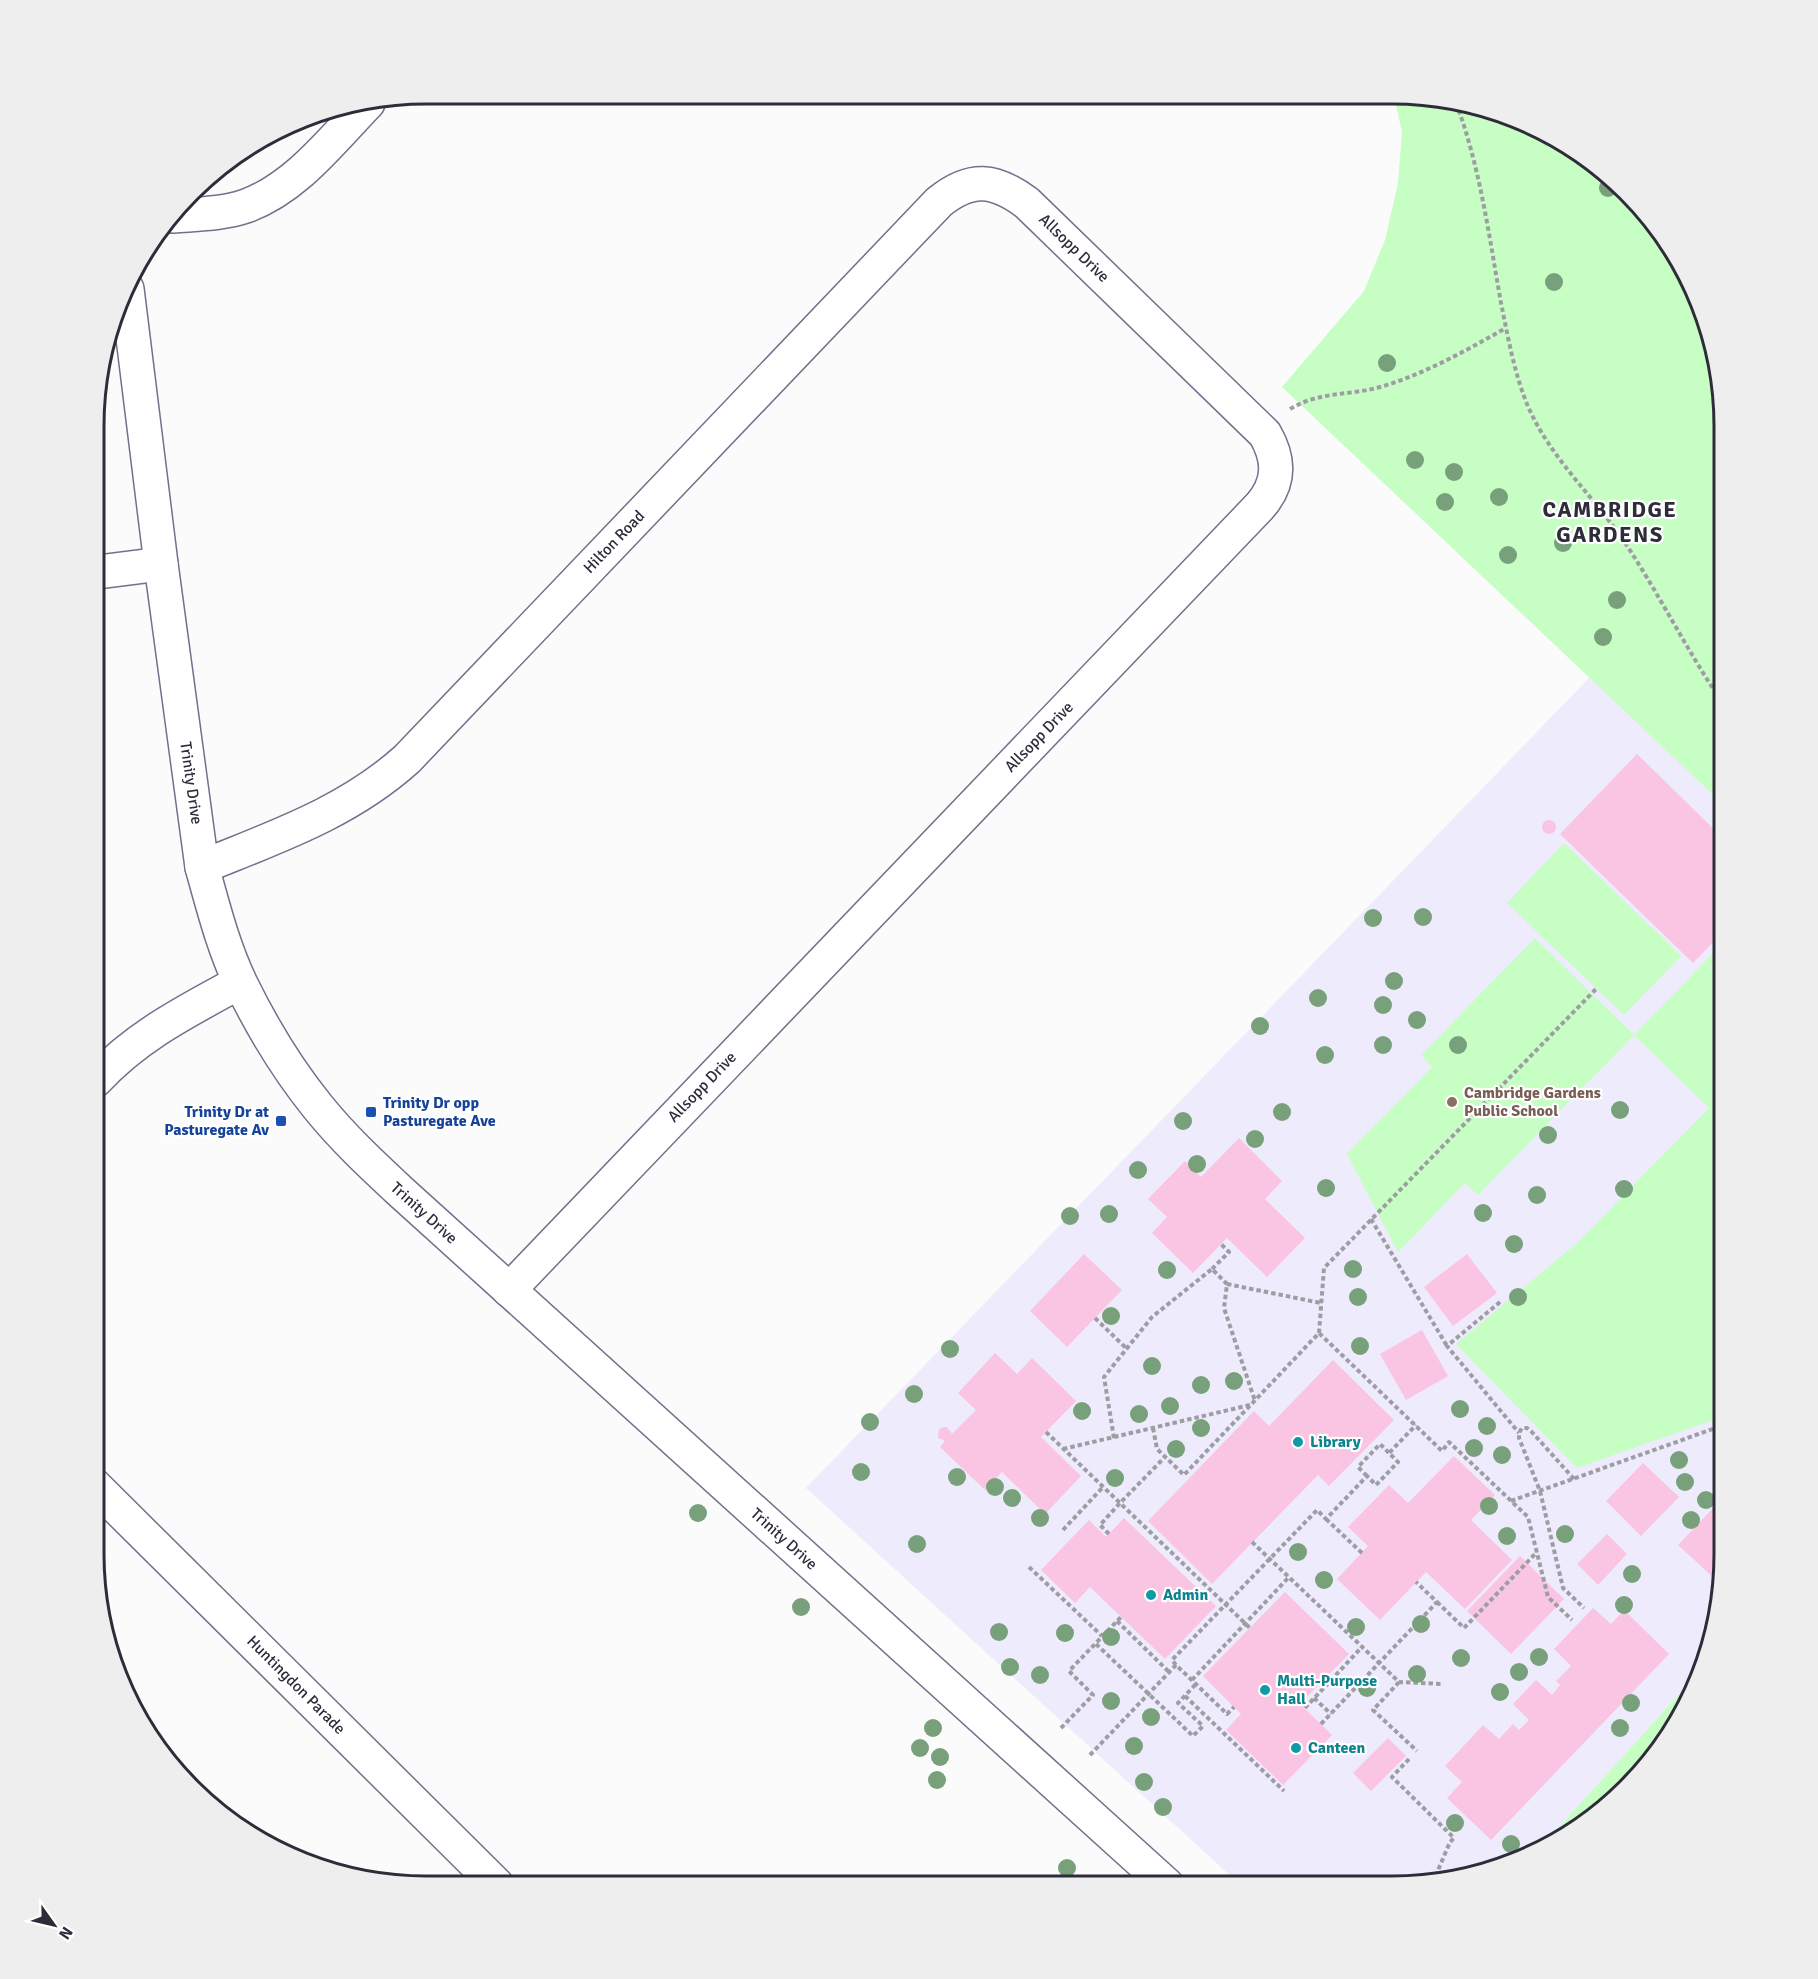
<svg xmlns="http://www.w3.org/2000/svg" width="1818" height="1979" font-family="Signika,sans-serif">
	<style>
		.built { fill: #eeebfc }
		.green { fill: #c6fec3 }
		.building { fill: #fac5e2 }
		.lines { fill: none; stroke-linecap: round; stroke-linejoin: round }
		.street-casing { stroke: #756e8c; stroke-width: 36 }
		.secondary-casing { stroke: #756e8c; stroke-width: 36 }
		.path { stroke: #9f9da4; stroke-width: 4; stroke-dasharray: 4.5 3; stroke-linecap: butt }
		.street { stroke: #fff; stroke-width: 33 }
		.secondary { stroke: #fff; stroke-width: 33 }
		.tree { fill: #78a07b }
		.education-dot { fill: #8d6e63; stroke: #fff; stroke-width: 2 }
		.transit-dot { fill: #1a4fb4; stroke: #fff; stroke-width: 2 }
		.culture-dot { fill: #0f9aa8; stroke: #fff; stroke-width: 2 }
		.labels { text-anchor: middle; dominant-baseline: central; stroke-width: 4.5; stroke-linejoin: round; paint-order: stroke }
		.street-label { font-size: 16px; fill: #2f2c3a; stroke: #fff }
		.education-label { font-size: 16px; font-weight: bold; fill: #785e54; stroke: #fff; text-anchor: start }
		.transit-label { font-size: 16px; font-weight: bold; fill: #164399; stroke: #fff; text-anchor: start }
		.culture-label { font-size: 16px; font-weight: bold; fill: #0d838f; stroke: #fff; text-anchor: start }
		.district-label { font-size: 22px; font-weight: bold; letter-spacing: 1.5px; fill: #2f2c3a; stroke: #fff }
		.rim { fill: none; stroke: #2f2c3a; stroke-width: 3 }
	</style>
	<rect width="100%" height="100%" fill="#fbfbfb"/>
	<path class="built" d="M 1590,677 L 1724,805 L 1724,1575 L 1714,1640 L 1702,1669 L 1539,1849 L 1499,1868 L 1414,1885 L 1244,1885 L 1233,1878 L 806,1488 Z"/>
	<path class="green" d="M 1394,96 L 1435,96 L 1559,138 L 1627,190 L 1669,241 L 1707,319 L 1724,404 L 1724,805 L 1282,387 L 1364,291 L 1385,240 L 1398,183 L 1402,132 Z
		M 1564,843 L 1681,956 L 1624,1015 L 1507,903 Z
		M 1535,938 L 1634,1035 L 1724,942 L 1724,1416 L 1577,1468 L 1456,1344 L 1577,1243 L 1709,1108 L 1634,1035 L 1478,1195 L 1465,1183 L 1398,1252 L 1347,1154 L 1432,1067 L 1421,1055 Z
		M 1702,1669 L 1681,1719 L 1642,1773 L 1577,1830 L 1539,1849 Z"/>
	<path class="building" d="M 1637,754 L 1724,839 L 1724,931 L 1693,963 L 1560,834 Z
		M1542 827a7 7 0 1 1 14 0a7 7 0 1 1-14 0Z
		M 1239,1138 L 1282,1181 L 1265,1199 L 1305,1238 L 1267,1277 L 1227,1238 L 1193,1273 L 1152,1233 L 1167,1217 L 1148,1199 L 1185,1161 L 1201,1177 Z
		M 1084,1254 L 1122,1290 L 1067,1347 L 1030,1311 Z
		M 1467,1254 L 1497,1293 L 1453,1326 L 1424,1287 Z
		M 1422,1330 L 1448,1376 L 1406,1400 L 1380,1354 Z
		M 995,1353 L 1017,1374 L 1032,1358 L 1076,1401 L 1041,1437 L 1081,1476 L 1045,1514 L 1002,1472 L 985,1490 L 940,1447 L 945,1441 L 938,1438 L 939,1429 L 943,1427 L 947,1427 L 952,1434 L 976,1410 L 958,1393 Z
		M 1333,1360 L 1394,1420 L 1329,1486 L 1318,1475 L 1212,1584 L 1148,1521 L 1254,1411 L 1269,1426 Z
		M 1454,1456 L 1495,1495 L 1471,1520 L 1512,1560 L 1465,1609 L 1426,1572 L 1380,1620 L 1337,1579 L 1368,1546 L 1348,1527 L 1389,1485 L 1408,1503 Z
		M 1643,1463 L 1679,1497 L 1641,1536 L 1606,1501 Z
		M 1716,1505 L 1724,1512 L 1724,1569 L 1715,1579 L 1678,1545 Z
		M 1124,1518 L 1216,1606 L 1165,1659 L 1090,1587 L 1075,1603 L 1041,1570 L 1089,1520 L 1106,1537 Z
		M 1607,1534 L 1627,1554 L 1598,1585 L 1577,1564 Z
		M 1520,1556 L 1564,1599 L 1511,1654 L 1467,1611 Z
		M 1285,1592 L 1349,1654 L 1300,1704 L 1332,1735 L 1283,1785 L 1226,1730 L 1241,1714 L 1203,1676 Z
		M 1593,1608 L 1611,1624 L 1624,1610 L 1669,1654 L 1491,1840 L 1447,1798 L 1462,1782 L 1445,1766 L 1483,1725 L 1499,1739 L 1513,1724 L 1519,1730 L 1529,1720 L 1513,1704 L 1536,1680 L 1552,1695 L 1560,1685 L 1556,1681 L 1571,1666 L 1554,1649 Z
		M 1388,1738 L 1406,1756 L 1371,1791 L 1353,1773 Z"/>
	<g class="lines">
		<defs>
			<path id="street" d="M 173,216 C 197,214 223,214 246,206 C 296,188 332,140 368,103
				M 98,572 L 161,564
				M 202,867 C 275,837 347,813 407,759 L 939,202 C 971,176 995,179 1027,203 L 1265,434 C 1280,460 1280,483 1260,506 L 509,1290
				M 94,1485 L 497,1885"/>
			<path id="secondary" d="M 127,289 L 161,564 L 202,867 C 213,906 223,947 241,984 C 262,1027 288,1070 318,1107 C 343,1138 372,1165 401,1192 L 1167,1885
				M 96,1080 C 138,1035 187,1011 240,982"/>
		</defs>
		<use href="#street" class="street-casing"/>
		<use href="#secondary" class="secondary-casing"/>
		<path class="path" d="M 1456,103 C 1480,166 1489,236 1501,303 C 1508,337 1514,372 1527,404 C 1548,454 1588,491 1619,534 C 1657,589 1686,650 1724,705
			M 1290,409 C 1320,391 1348,396 1380,387 C 1425,374 1465,351 1506,328
			M 1371,1219 L 1447,1346
			M 1212,1269 L 1229,1252 L 1221,1244
			M 1227,1284 L 1321,1303
			M 1500,1302 L 1447,1346 L 1519,1433
			M 1095,1318 L 1127,1349
			M 1319,1333 L 1324,1268 L 1596,989
			M 1153,1428 L 1157,1449 L 1184,1475 L 1319,1333 L 1442,1451 L 1449,1442 L 1528,1517 L 1548,1597 L 1572,1620
			M 1046,1432 L 1120,1503 L 1165,1457
			M 1114,1438 L 1104,1377 L 1152,1317 L 1212,1269 L 1227,1284 L 1224,1308 L 1255,1401
			M 1063,1449 L 1250,1405
			M 1367,1476 L 1358,1467 L 1380,1444 L 1389,1453
			M 1574,1479 L 1531,1431 L 1527,1428 L 1522,1428 L 1519,1433 L 1519,1438 L 1540,1491 L 1563,1588 L 1584,1608
			M 1511,1501 L 1724,1425
			M 1326,1519 L 1362,1553
			M 1063,1530 L 1103,1487
			M 1109,1534 L 1100,1525 L 1120,1503 L 1250,1628
			M 1252,1542 L 1399,1682 L 1443,1684
			M 1029,1567 L 1102,1636
			M 1437,1602 L 1464,1628 L 1537,1552
			M 1117,1621 L 1169,1672
			M 1096,1644 L 1193,1736 L 1203,1726 L 1178,1703 L 1196,1684
			M 1176,1665 L 1172,1660 L 1317,1510 L 1326,1519 L 1367,1476 L 1376,1485 L 1398,1462 L 1389,1453 L 1416,1425
			M 1192,1680 L 1289,1577
			M 1399,1682 L 1373,1710 L 1417,1751
			M 1185,1696 L 1284,1791
			M 1314,1698 L 1331,1714
			M 1305,1708 L 1362,1647
			M 1321,1724 L 1437,1602 L 1416,1582
			M 1061,1728 L 1093,1695 L 1069,1671 L 1121,1617
			M 1090,1755 L 1176,1665 L 1227,1714 L 1234,1707
			M 1409,1759 L 1392,1777 L 1454,1838 L 1450,1842 L 1433,1882"/>
		<use href="#street" class="street"/>
		<use href="#secondary" class="secondary"/>
	</g>
	<g class="tree">
		<circle cx="1608" cy="188" r="9"/>
		<circle cx="1554" cy="282" r="9"/>
		<circle cx="1387" cy="363" r="9"/>
		<circle cx="1415" cy="460" r="9"/>
		<circle cx="1454" cy="472" r="9"/>
		<circle cx="1499" cy="497" r="9"/>
		<circle cx="1445" cy="502" r="9"/>
		<circle cx="1563" cy="543" r="9"/>
		<circle cx="1508" cy="555" r="9"/>
		<circle cx="1617" cy="600" r="9"/>
		<circle cx="1603" cy="637" r="9"/>
		<circle cx="1423" cy="917" r="9"/>
		<circle cx="1373" cy="918" r="9"/>
		<circle cx="1394" cy="981" r="9"/>
		<circle cx="1318" cy="998" r="9"/>
		<circle cx="1383" cy="1005" r="9"/>
		<circle cx="1417" cy="1020" r="9"/>
		<circle cx="1260" cy="1026" r="9"/>
		<circle cx="1383" cy="1045" r="9"/>
		<circle cx="1458" cy="1045" r="9"/>
		<circle cx="1325" cy="1055" r="9"/>
		<circle cx="1620" cy="1110" r="9"/>
		<circle cx="1282" cy="1112" r="9"/>
		<circle cx="1183" cy="1121" r="9"/>
		<circle cx="1548" cy="1135" r="9"/>
		<circle cx="1255" cy="1139" r="9"/>
		<circle cx="1197" cy="1164" r="9"/>
		<circle cx="1138" cy="1170" r="9"/>
		<circle cx="1326" cy="1188" r="9"/>
		<circle cx="1624" cy="1189" r="9"/>
		<circle cx="1537" cy="1195" r="9"/>
		<circle cx="1483" cy="1213" r="9"/>
		<circle cx="1109" cy="1214" r="9"/>
		<circle cx="1070" cy="1216" r="9"/>
		<circle cx="1514" cy="1244" r="9"/>
		<circle cx="1353" cy="1269" r="9"/>
		<circle cx="1167" cy="1270" r="9"/>
		<circle cx="1358" cy="1297" r="9"/>
		<circle cx="1518" cy="1297" r="9"/>
		<circle cx="1111" cy="1316" r="9"/>
		<circle cx="1360" cy="1346" r="9"/>
		<circle cx="950" cy="1349" r="9"/>
		<circle cx="1152" cy="1366" r="9"/>
		<circle cx="1234" cy="1381" r="9"/>
		<circle cx="1201" cy="1385" r="9"/>
		<circle cx="914" cy="1394" r="9"/>
		<circle cx="1170" cy="1406" r="9"/>
		<circle cx="1460" cy="1409" r="9"/>
		<circle cx="1082" cy="1411" r="9"/>
		<circle cx="1139" cy="1414" r="9"/>
		<circle cx="870" cy="1422" r="9"/>
		<circle cx="1487" cy="1426" r="9"/>
		<circle cx="1201" cy="1428" r="9"/>
		<circle cx="1474" cy="1448" r="9"/>
		<circle cx="1176" cy="1449" r="9"/>
		<circle cx="1502" cy="1455" r="9"/>
		<circle cx="1679" cy="1460" r="9"/>
		<circle cx="861" cy="1472" r="9"/>
		<circle cx="957" cy="1477" r="9"/>
		<circle cx="1115" cy="1478" r="9"/>
		<circle cx="1685" cy="1482" r="9"/>
		<circle cx="995" cy="1487" r="9"/>
		<circle cx="1012" cy="1498" r="9"/>
		<circle cx="1706" cy="1500" r="9"/>
		<circle cx="1489" cy="1506" r="9"/>
		<circle cx="698" cy="1513" r="9"/>
		<circle cx="1040" cy="1518" r="9"/>
		<circle cx="1691" cy="1520" r="9"/>
		<circle cx="1565" cy="1534" r="9"/>
		<circle cx="1507" cy="1536" r="9"/>
		<circle cx="917" cy="1544" r="9"/>
		<circle cx="1298" cy="1552" r="9"/>
		<circle cx="1632" cy="1574" r="9"/>
		<circle cx="1324" cy="1580" r="9"/>
		<circle cx="1624" cy="1605" r="9"/>
		<circle cx="801" cy="1607" r="9"/>
		<circle cx="1421" cy="1624" r="9"/>
		<circle cx="1356" cy="1627" r="9"/>
		<circle cx="999" cy="1632" r="9"/>
		<circle cx="1065" cy="1633" r="9"/>
		<circle cx="1111" cy="1637" r="9"/>
		<circle cx="1539" cy="1657" r="9"/>
		<circle cx="1461" cy="1658" r="9"/>
		<circle cx="1010" cy="1667" r="9"/>
		<circle cx="1519" cy="1672" r="9"/>
		<circle cx="1417" cy="1674" r="9"/>
		<circle cx="1040" cy="1675" r="9"/>
		<circle cx="1367" cy="1688" r="9"/>
		<circle cx="1500" cy="1692" r="9"/>
		<circle cx="1111" cy="1701" r="9"/>
		<circle cx="1631" cy="1703" r="9"/>
		<circle cx="1151" cy="1717" r="9"/>
		<circle cx="933" cy="1728" r="9"/>
		<circle cx="1620" cy="1728" r="9"/>
		<circle cx="1134" cy="1746" r="9"/>
		<circle cx="920" cy="1748" r="9"/>
		<circle cx="940" cy="1757" r="9"/>
		<circle cx="937" cy="1780" r="9"/>
		<circle cx="1144" cy="1782" r="9"/>
		<circle cx="1163" cy="1807" r="9"/>
		<circle cx="1455" cy="1823" r="9"/>
		<circle cx="1511" cy="1844" r="9"/>
		<circle cx="1067" cy="1868" r="9"/>
	</g>
	<circle class="education-dot" cx="1452" cy="1102" r="6"/>
	<g class="transit-dot">
		<rect x="365" y="1106" width="12" height="12" rx="3"/>
		<rect x="275" y="1115" width="12" height="12" rx="3"/>
	</g>
	<g class="culture-dot">
		<circle cx="1298" cy="1442" r="6"/>
		<circle cx="1151" cy="1595" r="6"/>
		<circle cx="1265" cy="1690" r="6"/>
		<circle cx="1296" cy="1748" r="6"/>
	</g>
	<g class="labels">
		<g class="street-label">
			<text transform="translate(1074 248) rotate(44)">Allsopp Drive</text>
			<text transform="translate(614 542) rotate(-46)">Hilton Road</text>
			<text transform="translate(1039 737) rotate(-46)">Allsopp Drive</text>
			<text transform="translate(191 783) rotate(82)">Trinity Drive</text>
			<text transform="translate(702 1087) rotate(-46)">Allsopp Drive</text>
			<text transform="translate(424 1213) rotate(42)">Trinity Drive</text>
			<text transform="translate(784 1539) rotate(42)">Trinity Drive</text>
			<text transform="translate(296 1685) rotate(45)">Huntingdon Parade</text>
		</g>
		<g class="education-label">
			<text x="1464" y="1093">Cambridge Gardens<tspan x="1464" dy="18">Public School</tspan></text>
		</g>
		<g class="transit-label">
			<text x="383" y="1103">Trinity Dr opp<tspan x="383" dy="18">Pasturegate Ave</tspan></text>
			<text x="269" y="1112" text-anchor="end">Trinity Dr at<tspan x="269" dy="18">Pasturegate Av</tspan></text>
		</g>
		<g class="culture-label">
			<text x="1310" y="1442">Library</text>
			<text x="1163" y="1595">Admin</text>
			<text x="1277" y="1681">Multi-Purpose<tspan x="1277" dy="18">Hall</tspan></text>
			<text x="1308" y="1748">Canteen</text>
		</g>
		<g class="district-label">
			<text x="1610" y="509">CAMBRIDGE<tspan x="1610" dy="25">GARDENS</tspan></text>
		</g>
	</g>
	<path d="M0 0H1818V1979H0ZM426 104H1392A322 322 0 0 1 1714 426V1554A322 322 0 0 1 1392 1876H426A322 322 0 0 1 104 1554V426A322 322 0 0 1 426 104Z" fill="#eeeeef" fill-rule="evenodd"/>
	<path class="rim" d="M426 104H1392A322 322 0 0 1 1714 426V1554A322 322 0 0 1 1392 1876H426A322 322 0 0 1 104 1554V426A322 322 0 0 1 426 104Z"/>
	<g transform="translate(54 1925) rotate(124)" stroke="#ffffff" stroke-width="4.5" paint-order="stroke">
	<path d="M0-4.5L10 22L0 15L-10 22Z" fill="#2f2c3a"/>
	<text y="-9" font-size="16" font-weight="bold" text-anchor="middle" fill="#2f2c3a">N</text>
	</g>
</svg>
